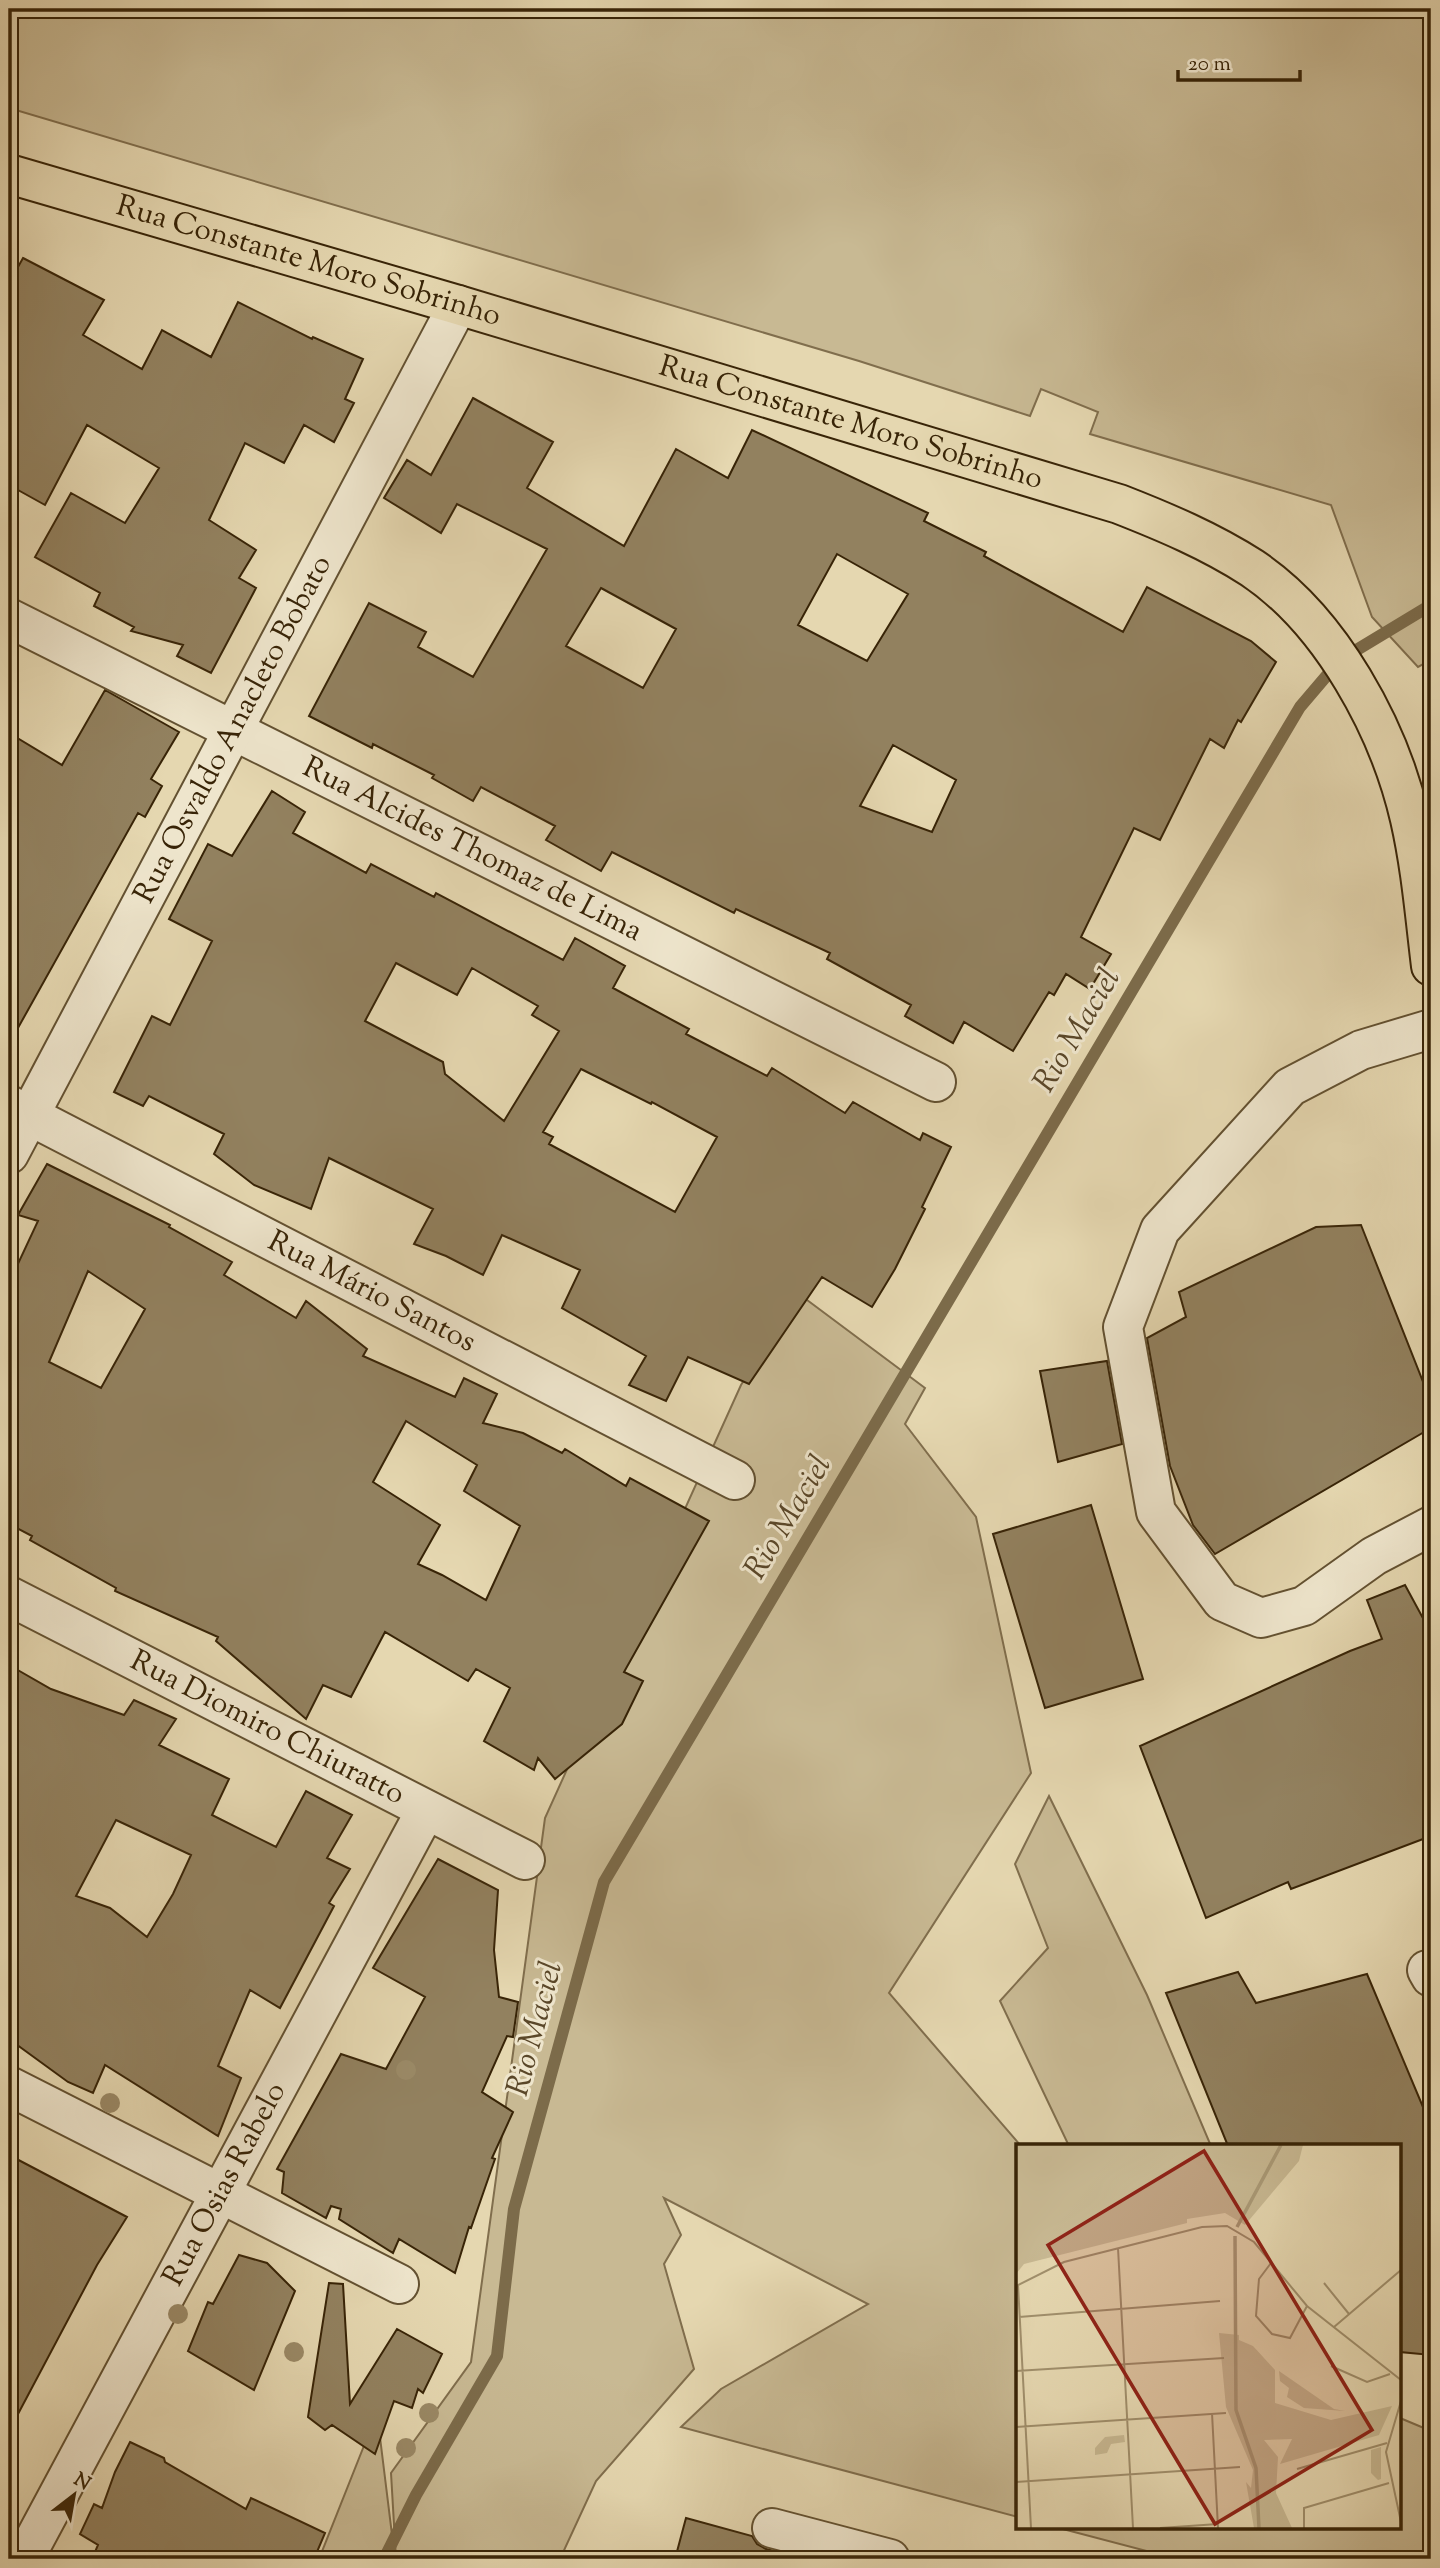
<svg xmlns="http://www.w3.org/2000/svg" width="1440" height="2568" font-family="'Sorts Mill Goudy',serif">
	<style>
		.green { fill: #c8b993; stroke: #806e4d; stroke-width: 2 }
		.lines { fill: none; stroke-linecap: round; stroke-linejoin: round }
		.stream { stroke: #7c6b4a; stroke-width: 12 }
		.building { fill: #92815f; stroke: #382407; stroke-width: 2; fill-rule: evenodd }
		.minor-casing { stroke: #635131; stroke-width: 42 }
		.major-casing { stroke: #382407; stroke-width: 42 }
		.minor { stroke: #eee5cc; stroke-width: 38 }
		.major { stroke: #e5d7b0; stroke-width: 38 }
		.tree { fill: #9a8966 }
		.labels { text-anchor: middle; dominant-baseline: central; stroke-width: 6; stroke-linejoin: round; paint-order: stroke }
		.street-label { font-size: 30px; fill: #382407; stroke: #eee5cc }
		.water-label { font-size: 32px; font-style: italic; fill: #5a4729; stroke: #eee5cc }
		.inset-river { fill: none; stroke: #aa9a77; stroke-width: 3.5 }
		.inset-road { fill: none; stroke: #a08f6c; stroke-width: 2 }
		.view { fill: #8f2418; fill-opacity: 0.15; stroke: #8f2418; stroke-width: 3.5 }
		.inset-edge { fill: none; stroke: #382407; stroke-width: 3.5 }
	</style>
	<rect width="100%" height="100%" fill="#e5d7b0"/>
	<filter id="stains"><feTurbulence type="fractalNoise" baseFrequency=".00286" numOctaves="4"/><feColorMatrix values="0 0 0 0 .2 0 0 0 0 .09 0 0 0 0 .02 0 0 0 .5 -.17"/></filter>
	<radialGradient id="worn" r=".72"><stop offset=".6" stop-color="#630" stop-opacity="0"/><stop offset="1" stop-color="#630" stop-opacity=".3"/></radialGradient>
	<path class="green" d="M 9,9 L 1431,9 L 1431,660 L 1418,667 L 1372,617 L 1331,505 L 1090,434 L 1098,412 L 1041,389 L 1030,416 L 859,361 L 9,108 Z
		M 799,1294 L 925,1388 L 905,1424 L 976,1517 L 1031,1773 L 889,1993 L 1021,2146 L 1018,2146 L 1018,2517 L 681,2427 L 721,2389 L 868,2304 L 664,2198 L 681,2235 L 664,2264 L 694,2369 L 596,2481 L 560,2559 L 396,2559 L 391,2473 L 471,2362 L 545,1818 L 741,1385 Z
		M 1049,1796 L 1147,1995 L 1211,2146 L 1069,2146 L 1000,2001 L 1048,1948 L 1015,1864 Z
		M 377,2413 L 395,2559 L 319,2559 Z
		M 1400,2418 L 1431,2431 L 1431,2559 L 1177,2559 L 1059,2528 L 1400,2528 Z"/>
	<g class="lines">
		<path class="stream" d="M 384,2559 L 416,2495 L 497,2356 L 514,2209 L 604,1882 L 1300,707 L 1340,660 L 1431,605"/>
	</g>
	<path class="building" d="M 23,258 L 104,300 L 83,335 L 142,369 L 162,330 L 211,357 L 238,302 L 312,339 L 313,337 L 363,359 L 345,399 L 354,403 L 334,442 L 304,425 L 284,463 L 245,443 L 209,520 L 256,550 L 239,578 L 256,588 L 211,673 L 177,656 L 183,645 L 131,631 L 134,627 L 94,606 L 100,593 L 35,557 L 71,493 L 125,523 L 159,468 L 87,425 L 45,505 L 9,485 L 9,283 Z
		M 473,398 L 553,442 L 527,488 L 624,546 L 676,449 L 728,478 L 752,430 L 928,513 L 924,521 L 986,552 L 984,556 L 1123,632 L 1147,587 L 1251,641 L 1276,662 L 1241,722 L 1238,720 L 1224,748 L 1210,739 L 1160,840 L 1134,828 L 1081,937 L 1111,954 L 1090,989 L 1066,974 L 1054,995 L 1049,992 L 1013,1051 L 964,1022 L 953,1043 L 905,1016 L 911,1005 L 827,959 L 830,953 L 736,909 L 734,913 L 612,852 L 601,871 L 546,840 L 555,826 L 481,787 L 473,801 L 432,778 L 434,775 L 373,744 L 372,748 L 309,716 L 369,603 L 426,632 L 418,647 L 473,677 L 547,549 L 457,504 L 441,533 L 384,498 L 407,460 L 431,475 ZM 837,554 L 908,594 L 867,661 L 798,625 ZM 601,588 L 676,629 L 643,688 L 566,646 ZM 893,745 L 956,780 L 932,832 L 860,806 Z
		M 105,690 L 179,732 L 151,779 L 162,786 L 145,817 L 138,813 L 9,1044 L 9,733 L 62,765 Z
		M 272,791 L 305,812 L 293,833 L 366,873 L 371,864 L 434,897 L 436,893 L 563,960 L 575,938 L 625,966 L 613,988 L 689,1029 L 686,1034 L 767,1076 L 772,1068 L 845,1113 L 853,1102 L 920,1140 L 923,1133 L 951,1147 L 922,1207 L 925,1209 L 895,1269 L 872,1307 L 822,1277 L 749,1384 L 688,1357 L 666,1401 L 629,1385 L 646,1356 L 562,1308 L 580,1270 L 502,1235 L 483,1275 L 446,1256 L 414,1244 L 433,1209 L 329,1158 L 311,1209 L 254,1185 L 214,1154 L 224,1134 L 149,1096 L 143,1106 L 114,1092 L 152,1016 L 170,1025 L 212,941 L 169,919 L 208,844 L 232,856 ZM 396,963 L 457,995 L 472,968 L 538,1006 L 532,1015 L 559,1031 L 504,1121 L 445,1074 L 443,1062 L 365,1021 ZM 581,1069 L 651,1104 L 652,1102 L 717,1137 L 675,1212 L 549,1144 L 553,1137 L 543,1132 Z
		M 47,1164 L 170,1225 L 169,1227 L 232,1262 L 224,1275 L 296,1318 L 306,1301 L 367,1349 L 363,1356 L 455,1397 L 464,1378 L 497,1394 L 483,1423 L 523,1433 L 562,1453 L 565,1449 L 626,1486 L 630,1478 L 709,1521 L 624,1672 L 643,1681 L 622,1724 L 555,1779 L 538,1758 L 534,1770 L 484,1741 L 510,1688 L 476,1669 L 468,1681 L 385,1632 L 351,1697 L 323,1685 L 306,1719 L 216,1641 L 218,1637 L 115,1591 L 116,1588 L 30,1540 L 32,1536 L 9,1524 L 9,1283 L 38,1221 L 18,1215 ZM 88,1271 L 145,1309 L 101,1388 L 49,1362 ZM 406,1421 L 477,1465 L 464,1491 L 520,1526 L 486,1600 L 442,1575 L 418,1564 L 440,1525 L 373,1482 Z
		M 1361,1225 L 1431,1402 L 1431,1428 L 1215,1554 L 1193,1525 L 1170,1466 L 1147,1338 L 1186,1317 L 1179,1292 L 1316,1227 Z
		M 1107,1361 L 1122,1444 L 1058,1462 L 1040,1371 Z
		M 1091,1505 L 1143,1679 L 1045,1708 L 993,1534 Z
		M 1405,1585 L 1431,1633 L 1431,1836 L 1291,1889 L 1288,1882 L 1206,1918 L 1140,1746 L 1350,1651 L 1382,1639 L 1367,1600 Z
		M 9,1665 L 51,1689 L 124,1715 L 134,1700 L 176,1719 L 159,1745 L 229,1779 L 212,1815 L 276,1847 L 306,1791 L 352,1815 L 327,1858 L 350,1869 L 329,1903 L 334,1906 L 280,2008 L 250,1990 L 218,2066 L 241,2078 L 218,2136 L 105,2065 L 93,2093 L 68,2082 L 9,2039 ZM 116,1820 L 191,1855 L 173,1894 L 147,1937 L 110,1908 L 76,1896 Z
		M 438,1859 L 498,1890 L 494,1950 L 499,1997 L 518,2002 L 513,2037 L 507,2036 L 482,2092 L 513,2112 L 492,2158 L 495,2159 L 471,2228 L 469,2227 L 455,2273 L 399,2239 L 393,2253 L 339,2219 L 341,2209 L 331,2206 L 326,2218 L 282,2193 L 284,2172 L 277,2169 L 341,2054 L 386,2069 L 425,1997 L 373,1968 Z
		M 1238,1972 L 1256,2003 L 1367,1974 L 1431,2126 L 1431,2355 L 1400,2352 L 1400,2146 L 1228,2146 L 1166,1993 Z
		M 9,2155 L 127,2217 L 97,2265 L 9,2431 Z
		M 239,2255 L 267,2263 L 295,2291 L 254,2390 L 188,2351 L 208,2302 L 213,2304 Z
		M 329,2283 L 343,2284 L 350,2404 L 397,2329 L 442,2354 L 423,2393 L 418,2389 L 412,2408 L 394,2401 L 375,2454 L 332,2425 L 325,2430 L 308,2417 Z
		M 130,2442 L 164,2458 L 165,2462 L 246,2509 L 251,2498 L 325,2533 L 314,2559 L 92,2559 L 98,2545 L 80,2534 L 94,2504 L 102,2508 L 115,2472 Z
		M 686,2518 L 752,2536 L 757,2544 L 766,2549 L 798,2557 L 797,2559 L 675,2559 Z"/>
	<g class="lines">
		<defs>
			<g id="minor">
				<path id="s1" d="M 9,618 L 936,1082"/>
				<path d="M 1431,1029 L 1361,1050 L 1290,1087 L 1160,1230 L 1123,1327 L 1156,1512 L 1222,1601 L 1261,1618 L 1304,1606 L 1374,1556 L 1431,1526"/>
				<path id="s2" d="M 9,1105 L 735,1480"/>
				<path id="s3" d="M 9,1154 L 458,305"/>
				<path id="s4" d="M 9,1596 L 525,1860"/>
				<path d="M 1427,1970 L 1431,1977"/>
				<path d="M 9,2086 L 399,2284"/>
				<path d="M 772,2528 L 890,2559"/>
				<path id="s5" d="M 24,2559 L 426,1810"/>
			</g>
			<g id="major">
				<path id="s6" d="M 9,174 L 458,305 L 1119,504 C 1165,522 1210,541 1252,568 C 1331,621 1389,728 1410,819 C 1421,867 1425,917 1431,966"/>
			</g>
		</defs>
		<use href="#minor" class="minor-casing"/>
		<use href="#major" class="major-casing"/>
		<use href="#minor" class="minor"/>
		<use href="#major" class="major"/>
	</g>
	<g class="tree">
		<circle cx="406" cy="2070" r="10"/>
		<circle cx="110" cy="2103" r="10"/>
		<circle cx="178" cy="2314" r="10"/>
		<circle cx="294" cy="2352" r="10"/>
		<circle cx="429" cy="2413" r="10"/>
		<circle cx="406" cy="2448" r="10"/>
	</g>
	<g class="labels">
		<g class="street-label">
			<text stroke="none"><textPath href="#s6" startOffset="312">Rua Constante Moro Sobrinho</textPath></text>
			<text stroke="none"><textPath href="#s6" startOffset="878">Rua Constante Moro Sobrinho</textPath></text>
			<text stroke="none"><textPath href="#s3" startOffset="480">Rua Osvaldo Anacleto Bobato</textPath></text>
			<text stroke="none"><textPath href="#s1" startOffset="518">Rua Alcides Thomaz de Lima</textPath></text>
			<text stroke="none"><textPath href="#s2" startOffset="408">Rua Mário Santos</textPath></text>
			<text stroke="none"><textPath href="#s4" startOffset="290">Rua Diomiro Chiuratto</textPath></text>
			<text stroke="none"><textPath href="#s5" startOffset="425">Rua Osias Rabelo</textPath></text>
		</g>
		<g class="water-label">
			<text transform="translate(1078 1031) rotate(-59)">Rio Maciel</text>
			<text transform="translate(789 1518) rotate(-59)">Rio Maciel</text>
			<text transform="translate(536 2029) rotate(-75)">Rio Maciel</text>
		</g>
	</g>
	<g transform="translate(1016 2144)">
		<rect width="385" height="385" fill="#e5d7b0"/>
		<path d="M 0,1 L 287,1 L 283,17 L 229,81 L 209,69 L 171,75 L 171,79 L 8,120 L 0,130 ZM 203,189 L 223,191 L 223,196 L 237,202 L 259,226 L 259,259 L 315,276 L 376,262 L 363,291 L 264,320 L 276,295 L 248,296 L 262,313 L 260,349 L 276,384 L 238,384 L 230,338 L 235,344 L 237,326 L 210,263 ZM 263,227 L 318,265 L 329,267 L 288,264 L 271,253 L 273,244 L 264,237 ZM 108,291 L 109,298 L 95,300 L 91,309 L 79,311 L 79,304 L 89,293 ZM 365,303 L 365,335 L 362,336 L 355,329 L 355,306 Z" fill="#c8b993"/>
		<path class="inset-river" d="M 221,83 L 265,1M 219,92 L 220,266 L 240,324 L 243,384"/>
		<path class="inset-road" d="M 102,104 L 117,384M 255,119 L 243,135 L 240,172 L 256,190 L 274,194 L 291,162M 308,139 L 333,170M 2,141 L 15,384M 0,142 L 48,118 L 186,83 L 211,82 L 238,98 L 291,162 L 385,236M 3,173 L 204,157M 318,183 L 385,126M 315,222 L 351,238 L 374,230M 0,227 L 208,214M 385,257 L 370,308 L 385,378M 196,269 L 202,384M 0,283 L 210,269M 281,325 L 371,299M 0,338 L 224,323M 144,384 L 202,380M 288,384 L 288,364 L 373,339"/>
		<path class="view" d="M 188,7 L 356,286 L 199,380 L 32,101 Z"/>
		<rect width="385" height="385" class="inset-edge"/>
	</g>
	<rect width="1440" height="2568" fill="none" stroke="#e5d7b0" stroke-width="35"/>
	<rect x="10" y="10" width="1419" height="2547" fill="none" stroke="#382407" stroke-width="3.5"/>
	<rect x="18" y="18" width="1405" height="2533" fill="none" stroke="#382407" stroke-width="2"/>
	<g transform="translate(74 2495) rotate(31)" stroke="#eee5cc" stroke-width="5" paint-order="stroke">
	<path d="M0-5L12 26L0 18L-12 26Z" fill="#382407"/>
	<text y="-10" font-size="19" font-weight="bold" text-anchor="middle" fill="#382407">N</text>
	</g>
	<path d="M1178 70v10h122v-10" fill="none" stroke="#382407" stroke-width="3.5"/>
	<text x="1188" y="70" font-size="21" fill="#382407" stroke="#eee5cc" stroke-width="5" paint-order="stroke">20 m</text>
	<rect width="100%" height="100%" filter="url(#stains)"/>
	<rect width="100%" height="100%" fill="url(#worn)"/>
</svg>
